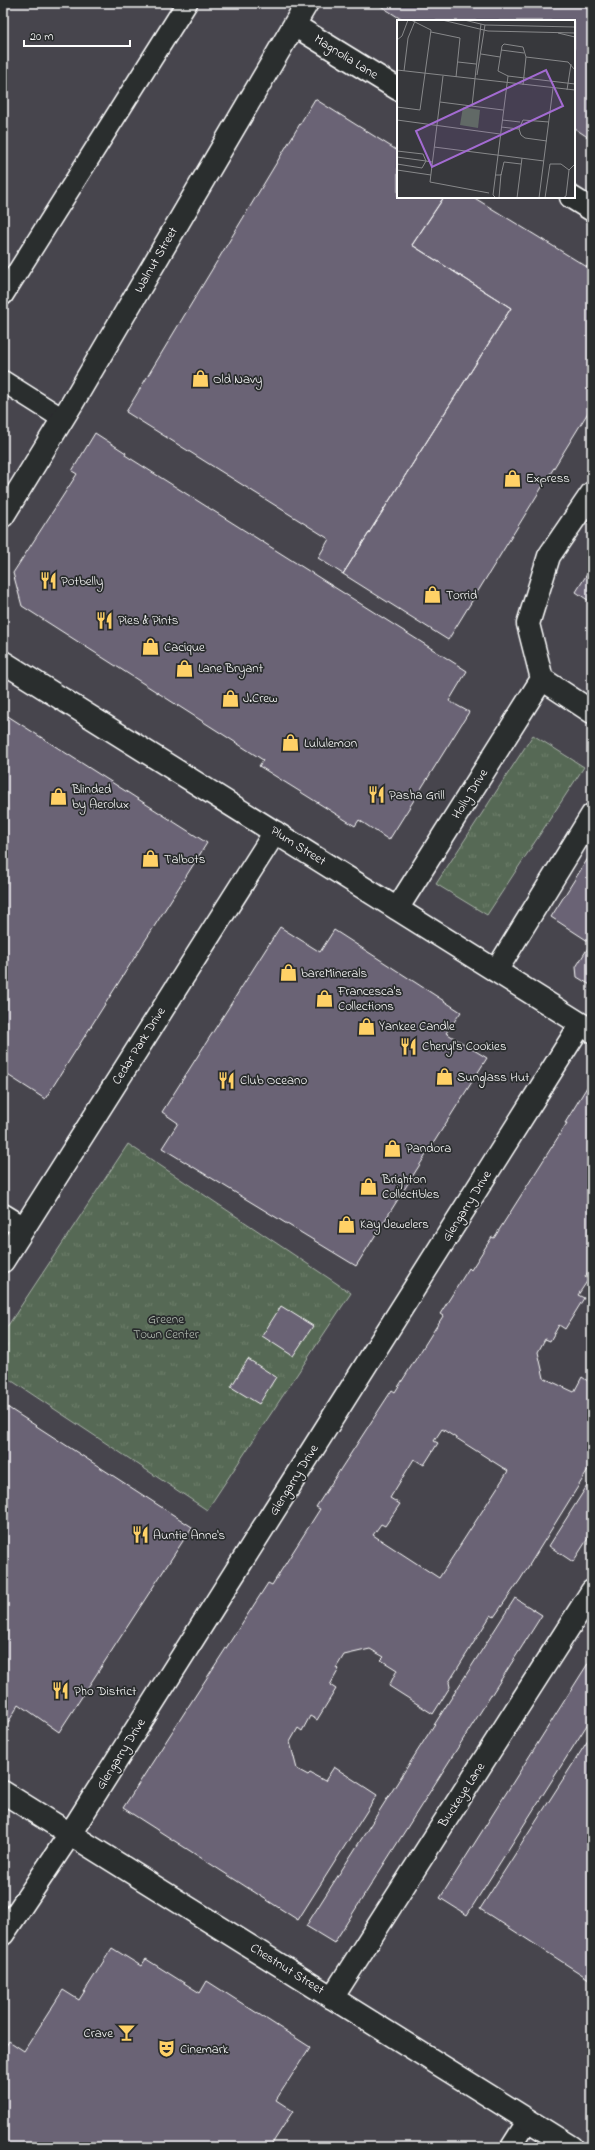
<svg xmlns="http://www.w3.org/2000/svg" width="595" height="2150" font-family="'Indie Flower',sans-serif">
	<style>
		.built { fill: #46454d; fill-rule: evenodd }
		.grass { fill: url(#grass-tufts); stroke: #aab4aa }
		.building { fill: #6a6374; stroke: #fff; fill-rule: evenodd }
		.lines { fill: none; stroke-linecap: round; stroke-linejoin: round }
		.service-casing { stroke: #fff; stroke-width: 23 }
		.minor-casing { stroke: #fff; stroke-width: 25 }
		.service { stroke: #2a2d2e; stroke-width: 20 }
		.minor { stroke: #2a2d2e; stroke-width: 22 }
		.labels { text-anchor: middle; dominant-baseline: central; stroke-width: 3.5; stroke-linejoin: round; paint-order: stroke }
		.street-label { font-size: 13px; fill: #fff; stroke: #2a2d2e }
		.poi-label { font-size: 13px; fill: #fff; stroke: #2a2d2e; text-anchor: start }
		.park-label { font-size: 13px; fill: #b3bcb2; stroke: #2a2d2e }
		.inset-road { fill: none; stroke: #87888a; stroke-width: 1 }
		.view { fill: #a36bd2; fill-opacity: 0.15; stroke: #a36bd2; stroke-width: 2 }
		.inset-edge { fill: none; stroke: #fff; stroke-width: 2 }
	</style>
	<defs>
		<pattern id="grass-tufts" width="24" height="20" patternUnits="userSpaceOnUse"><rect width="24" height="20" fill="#566954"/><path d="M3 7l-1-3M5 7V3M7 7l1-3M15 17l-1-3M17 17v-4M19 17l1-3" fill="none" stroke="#6f806e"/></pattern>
	</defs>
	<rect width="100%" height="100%" fill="#37383c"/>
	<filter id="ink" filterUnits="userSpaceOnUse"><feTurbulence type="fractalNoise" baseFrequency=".025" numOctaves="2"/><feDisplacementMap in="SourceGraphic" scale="8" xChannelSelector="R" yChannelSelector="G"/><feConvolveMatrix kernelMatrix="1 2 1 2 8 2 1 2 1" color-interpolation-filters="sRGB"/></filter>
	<g filter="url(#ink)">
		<path class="built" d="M 3,3 L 592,3 L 592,2147 L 3,2147 ZM 398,21 L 574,21 L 574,197 L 398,197 Z"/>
		<path class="grass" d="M 533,735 L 584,767 L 487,915 L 436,884 Z
			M 128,1144 L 351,1293 L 207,1510 L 3,1375 L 3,1333 Z"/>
		<path class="building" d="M 376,3 L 592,3 L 592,140 L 574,128 L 574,21 L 404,21 Z
			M 315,99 L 398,151 L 398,197 L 444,197 L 412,245 L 511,308 L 343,574 L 318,558 L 329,539 L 126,412 Z
			M 444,197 L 473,197 L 592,270 L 592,406 L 448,640 L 343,574 L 511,308 L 412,245 Z
			M 95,433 L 126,453 L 125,455 L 467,671 L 449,701 L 469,712 L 389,840 L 359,820 L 355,826 L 259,766 L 263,760 L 22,606 L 13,573 L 77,474 L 72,471 Z
			M 592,566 L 592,603 L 576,592 Z
			M 3,713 L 207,843 L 45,1099 L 3,1072 Z
			M 592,852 L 592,986 L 577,977 L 576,967 L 591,943 L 551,917 Z
			M 280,927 L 320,952 L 334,930 L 461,1012 L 446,1033 L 487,1058 L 356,1266 L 162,1148 L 178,1123 L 162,1112 Z
			M 587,1087 L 592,1090 L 592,1266 L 585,1277 L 588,1280 L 578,1295 L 584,1298 L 565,1329 L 559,1325 L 550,1341 L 545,1339 L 538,1352 L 544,1378 L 574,1392 L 582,1377 L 592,1384 L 592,1464 L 520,1580 L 494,1617 L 491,1615 L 449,1682 L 450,1687 L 433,1714 L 389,1686 L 397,1670 L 381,1660 L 384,1657 L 370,1649 L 344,1655 L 336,1668 L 339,1669 L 330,1685 L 336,1689 L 317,1720 L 310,1716 L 302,1731 L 298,1728 L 290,1742 L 297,1769 L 308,1775 L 310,1773 L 325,1781 L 334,1767 L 377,1795 L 298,1920 L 123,1808 L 268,1583 L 272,1585 L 320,1509 L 316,1507 L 392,1390 L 395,1392 L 443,1316 L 440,1314 L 469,1268 L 471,1270 L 492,1237 L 494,1238 L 567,1123 L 565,1123 ZM 442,1429 L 508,1471 L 439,1578 L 373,1535 L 381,1524 L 385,1526 L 400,1504 L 390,1498 L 414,1459 L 424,1465 L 438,1443 L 434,1441 Z
			M 281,1306 L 313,1326 L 293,1356 L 262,1336 Z
			M 248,1359 L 276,1377 L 259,1404 L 231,1387 Z
			M 4,1405 L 192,1527 L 59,1732 L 19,1704 L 5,1728 L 3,1727 Z
			M 592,1478 L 592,1532 L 573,1562 L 549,1546 Z
			M 515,1598 L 542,1615 L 334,1943 L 306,1926 Z
			M 592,1657 L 592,1717 L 467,1915 L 440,1898 Z
			M 592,1734 L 592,1981 L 480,1909 Z
			M 112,1948 L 141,1966 L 146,1959 L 200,1993 L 207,1981 L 310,2047 L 276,2100 L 293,2111 L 270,2147 L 3,2147 L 3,2051 L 9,2041 L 24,2051 L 63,1990 L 79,2000 Z"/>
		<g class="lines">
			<defs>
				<path id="service" d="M 3,295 L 187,3
					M 3,381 L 63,419
					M 511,2147 L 528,2120"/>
				<path id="minor" d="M 294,25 L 398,89
					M 571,197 L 592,210
					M 592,493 L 549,556 L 528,624 L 542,679 L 592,712
					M 3,516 L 73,402 L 307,3
					M 3,662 L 592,1031
					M 397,909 L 542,679
					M 496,971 L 592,815
					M 3,1215 L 24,1228
					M 3,1261 L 275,832
					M 3,1792 L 571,2147
					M 3,1934 L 70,1834 L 581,1024
					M 332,1998 L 592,1591"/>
			</defs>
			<use href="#service" class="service-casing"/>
			<use href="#minor" class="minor-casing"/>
			<use href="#service" class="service"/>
			<use href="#minor" class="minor"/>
		</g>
	</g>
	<defs>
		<symbol id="shop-bare" viewBox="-9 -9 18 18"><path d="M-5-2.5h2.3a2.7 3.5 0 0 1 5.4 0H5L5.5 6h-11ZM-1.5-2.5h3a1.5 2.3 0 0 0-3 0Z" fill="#ffd166" stroke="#2a2d2e" stroke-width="2.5" paint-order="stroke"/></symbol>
		<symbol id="restaurant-bare" viewBox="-9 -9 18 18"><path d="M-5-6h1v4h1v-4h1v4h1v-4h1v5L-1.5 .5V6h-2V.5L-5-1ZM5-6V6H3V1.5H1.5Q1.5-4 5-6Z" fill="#ffd166" stroke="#2a2d2e" stroke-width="2.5" paint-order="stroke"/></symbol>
		<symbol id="bar-bare" viewBox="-9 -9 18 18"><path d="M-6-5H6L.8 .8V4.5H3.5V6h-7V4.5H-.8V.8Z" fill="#ffd166" stroke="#2a2d2e" stroke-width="2.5" paint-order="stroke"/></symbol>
		<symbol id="theatre-bare" viewBox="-9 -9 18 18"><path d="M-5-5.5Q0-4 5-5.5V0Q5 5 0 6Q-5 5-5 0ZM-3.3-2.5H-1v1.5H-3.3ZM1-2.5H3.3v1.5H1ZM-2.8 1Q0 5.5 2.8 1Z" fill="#ffd166" stroke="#2a2d2e" stroke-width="2.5" paint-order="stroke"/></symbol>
	</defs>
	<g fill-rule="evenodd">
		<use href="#shop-bare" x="188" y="366" width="25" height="25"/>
		<use href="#shop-bare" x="500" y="466" width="25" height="25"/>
		<use href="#restaurant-bare" x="36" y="568" width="25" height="25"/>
		<use href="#shop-bare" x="420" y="582" width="25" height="25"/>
		<use href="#restaurant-bare" x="92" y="608" width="25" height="25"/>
		<use href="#shop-bare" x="138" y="634" width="25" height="25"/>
		<use href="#shop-bare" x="172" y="656" width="25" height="25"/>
		<use href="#shop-bare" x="218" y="686" width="25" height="25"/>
		<use href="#shop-bare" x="278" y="730" width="25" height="25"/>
		<use href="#restaurant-bare" x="364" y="782" width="25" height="25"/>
		<use href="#shop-bare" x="46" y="784" width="25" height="25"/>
		<use href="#shop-bare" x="138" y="846" width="25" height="25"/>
		<use href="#shop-bare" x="276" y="960" width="25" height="25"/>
		<use href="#shop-bare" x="312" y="986" width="25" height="25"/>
		<use href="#shop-bare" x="354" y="1014" width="25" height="25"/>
		<use href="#restaurant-bare" x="396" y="1034" width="25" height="25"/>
		<use href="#shop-bare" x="432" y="1064" width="25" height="25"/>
		<use href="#restaurant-bare" x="214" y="1068" width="25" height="25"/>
		<use href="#shop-bare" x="380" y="1136" width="25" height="25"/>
		<use href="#shop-bare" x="356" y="1174" width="25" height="25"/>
		<use href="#shop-bare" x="334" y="1212" width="25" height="25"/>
		<use href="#restaurant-bare" x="128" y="1522" width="25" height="25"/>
		<use href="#restaurant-bare" x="48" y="1678" width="25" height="25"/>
		<use href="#bar-bare" x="114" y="2020" width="25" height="25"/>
		<use href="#theatre-bare" x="154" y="2036" width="25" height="25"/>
	</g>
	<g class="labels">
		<g class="street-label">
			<text transform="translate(346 57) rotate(32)">Magnolia Lane</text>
			<text transform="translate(156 260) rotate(-60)">Walnut Street</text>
			<text transform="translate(470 794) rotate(-58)">Holly Drive</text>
			<text transform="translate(298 846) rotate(32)">Plum Street</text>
			<text transform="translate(139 1046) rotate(-58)">Cedar Park Drive</text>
			<text transform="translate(467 1206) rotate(-58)">Glengarry Drive</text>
			<text transform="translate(294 1480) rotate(-58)">Glengarry Drive</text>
			<text transform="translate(121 1754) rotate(-58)">Glengarry Drive</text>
			<text transform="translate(462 1795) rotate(-57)">Buckeye Lane</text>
			<text transform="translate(287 1969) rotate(32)">Chestnut Street</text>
		</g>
		<g class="poi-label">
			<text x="213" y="379">Old Navy</text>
			<text x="526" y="478">Express</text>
			<text x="61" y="581">Potbelly</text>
			<text x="446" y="595">Torrid</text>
			<text x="118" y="620">Pies &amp; Pints</text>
			<text x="164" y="647">Cacique</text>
			<text x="198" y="668">Lane Bryant</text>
			<text x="243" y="698">J.Crew</text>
			<text x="304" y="743">Lululemon</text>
			<text x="72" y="789">Blinded<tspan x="72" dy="15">by Aerolux</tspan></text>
			<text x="389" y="795">Pasha Grill</text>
			<text x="164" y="859">Talbots</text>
			<text x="301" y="973">bareMinerals</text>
			<text x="338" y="991">Francesca's<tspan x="338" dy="15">Collections</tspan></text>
			<text x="379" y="1026">Yankee Candle</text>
			<text x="422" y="1046">Cheryl's Cookies</text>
			<text x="457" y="1077">Sunglass Hut</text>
			<text x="240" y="1080">Club Oceano</text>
			<text x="406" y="1148">Pandora</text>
			<text x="382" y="1179">Brighton<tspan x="382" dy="15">Collectibles</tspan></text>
			<text x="360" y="1224">Kay Jewelers</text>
			<text x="153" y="1535">Auntie Anne's</text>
			<text x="74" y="1691">Pho District</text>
			<text x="113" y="2033" text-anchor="end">Crave</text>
			<text x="180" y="2049">Cinemark</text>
		</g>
		<g class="park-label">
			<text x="166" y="1319">Greene<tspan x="166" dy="15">Town Center</tspan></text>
		</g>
	</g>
	<g transform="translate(397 20)">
		<rect width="178" height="178" fill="#37383c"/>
		<path d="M 66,87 L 83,90 L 81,108 L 63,105 Z" fill="#566954"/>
		<path class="inset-road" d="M 45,0 L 91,11 L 178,13M 67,0 L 88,5 L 178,7M 34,12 L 63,18 L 59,57M 161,13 L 178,17M 0,20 L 5,16 L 11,0M 104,30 L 127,33M 84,34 L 103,37M 61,42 L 79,44M 0,50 L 178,70M 7,51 L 11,18 L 18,1M 80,55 L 88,5M 46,56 L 33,162 L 92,173M 111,56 L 178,64M 126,65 L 129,37M 170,70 L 174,44M 43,82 L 106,90M 75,86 L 84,4M 0,87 L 23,90 L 34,10 L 14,0M 0,100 L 103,114M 105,100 L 123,102M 104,107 L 122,109M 150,121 L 128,118 L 124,115 L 122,109 L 126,100 L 152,102M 37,127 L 147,141M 0,131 L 26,134 L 29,141 L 35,142M 0,137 L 29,141 L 25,148 L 0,144M 0,150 L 34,155M 98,155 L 104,155 L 107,142 L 124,144M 102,178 L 104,154M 120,178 L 125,138M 142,178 L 156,68M 148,178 L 153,144 L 164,144 L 172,150M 160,178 L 99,178 L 96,175 L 111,56 L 101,51 L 105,26 L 107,24 L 126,27 L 129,37 L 171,42 L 178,50M 166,178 L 169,176 L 172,150 L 178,144"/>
		<path class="view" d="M 149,50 L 166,86 L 35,147 L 19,111 Z"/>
		<rect width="178" height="178" class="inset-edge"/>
	</g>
	<rect width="595" height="2150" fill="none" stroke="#2a2d2e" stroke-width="16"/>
	<rect x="8" y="8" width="579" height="2134" fill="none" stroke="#fff" stroke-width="1.5" filter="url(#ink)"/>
	<path d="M24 40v6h106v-6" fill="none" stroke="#ffffff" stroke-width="2"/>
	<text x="30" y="40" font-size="12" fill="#ffffff" stroke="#2a2d2e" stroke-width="3" paint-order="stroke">20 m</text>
</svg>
